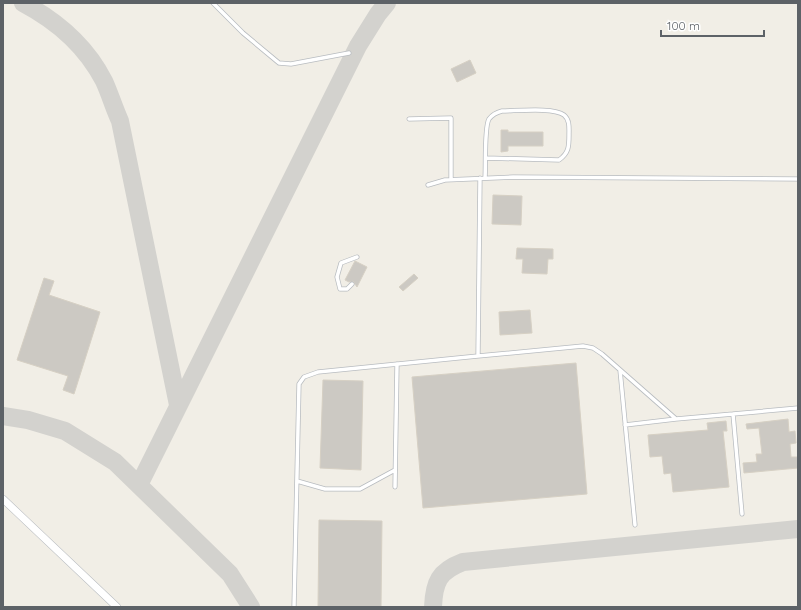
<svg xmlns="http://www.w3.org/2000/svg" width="801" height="610" font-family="Quicksand,sans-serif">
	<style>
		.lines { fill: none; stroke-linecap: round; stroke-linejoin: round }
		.taxiway { stroke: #d3d2ce; stroke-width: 18 }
		.building { fill: #ccc9c3; stroke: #d6d0c4 }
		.lane-casing { stroke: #b8bcc0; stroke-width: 5 }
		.street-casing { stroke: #b8bcc0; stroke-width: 8 }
		.lane { stroke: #fff; stroke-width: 3.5 }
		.street { stroke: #fff; stroke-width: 7 }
	</style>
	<rect width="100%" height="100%" fill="#f1eee6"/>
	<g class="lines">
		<path class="taxiway" d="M 23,3 C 57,21 86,46 104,81 C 110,94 114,108 120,121 L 178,405
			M 3,416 L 28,420 L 65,431 L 115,462 L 230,574 L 251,607
			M 139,485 L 358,46 L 378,14 L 387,3
			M 433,607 C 434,582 439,571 463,562 L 798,529"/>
	</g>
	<path class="building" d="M 470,60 L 476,73 L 457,82 L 451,69 Z
		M 501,130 L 508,130 L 508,132 L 543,132 L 543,146 L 508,146 L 508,151 L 501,152 Z
		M 493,195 L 522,196 L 521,225 L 492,224 Z
		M 517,248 L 553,249 L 553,259 L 548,259 L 547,274 L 522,273 L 523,259 L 516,259 Z
		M 355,261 L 367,267 L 357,287 L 353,281 L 349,282 L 345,280 Z
		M 414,274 L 418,278 L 403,291 L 399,287 Z
		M 44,278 L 54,281 L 49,295 L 100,312 L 74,394 L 63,390 L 68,376 L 17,360 Z
		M 530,310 L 532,333 L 500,335 L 499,312 Z
		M 576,363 L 587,494 L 423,508 L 412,377 Z
		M 323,380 L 363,381 L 361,470 L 320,468 Z
		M 788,419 L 789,432 L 795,431 L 796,443 L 790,444 L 791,457 L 798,457 L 798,468 L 744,473 L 743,463 L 757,462 L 756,454 L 762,454 L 759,428 L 747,429 L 746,424 Z
		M 726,421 L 727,431 L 723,431 L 729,487 L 673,492 L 671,473 L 664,474 L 662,456 L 650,457 L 648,435 L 708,430 L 707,423 Z
		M 319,520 L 382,521 L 381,607 L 318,607 Z"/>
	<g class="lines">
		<defs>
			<path id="lane" d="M 213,3 L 243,33 L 279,63 L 291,64 L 349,53
				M 409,119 L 451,118 L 451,179
				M 480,178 L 478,356 L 583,346 L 593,348 L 602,354 L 676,419 L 733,414
				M 485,178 C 486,167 484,127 489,119 C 492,115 498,112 502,111 C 516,111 554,107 564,115 C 570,120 569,128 569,135 C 569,146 569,153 559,160 L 486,158
				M 428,185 L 445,180 L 513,177 L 798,179
				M 352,284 L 347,289 L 340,289 L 337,277 L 341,263 L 357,257
				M 620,370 L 635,525
				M 625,425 L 676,419
				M 297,481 L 325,489 L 360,489 L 395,470
				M 395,487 L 397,364
				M 742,514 L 733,414 L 798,408
				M 294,607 L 299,384 L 304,377 L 318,372 L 478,356"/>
			<path id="street" d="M 3,499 L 117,607"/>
		</defs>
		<use href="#lane" class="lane-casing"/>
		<use href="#street" class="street-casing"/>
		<use href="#lane" class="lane"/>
		<use href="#street" class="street"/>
	</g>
	<rect width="801" height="610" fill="none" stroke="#5d6267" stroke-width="8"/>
	<path d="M661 30v6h103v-6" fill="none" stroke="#5d6267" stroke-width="2"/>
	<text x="667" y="30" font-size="12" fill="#5d6267" stroke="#ffffff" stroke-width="3" paint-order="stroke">100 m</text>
</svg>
